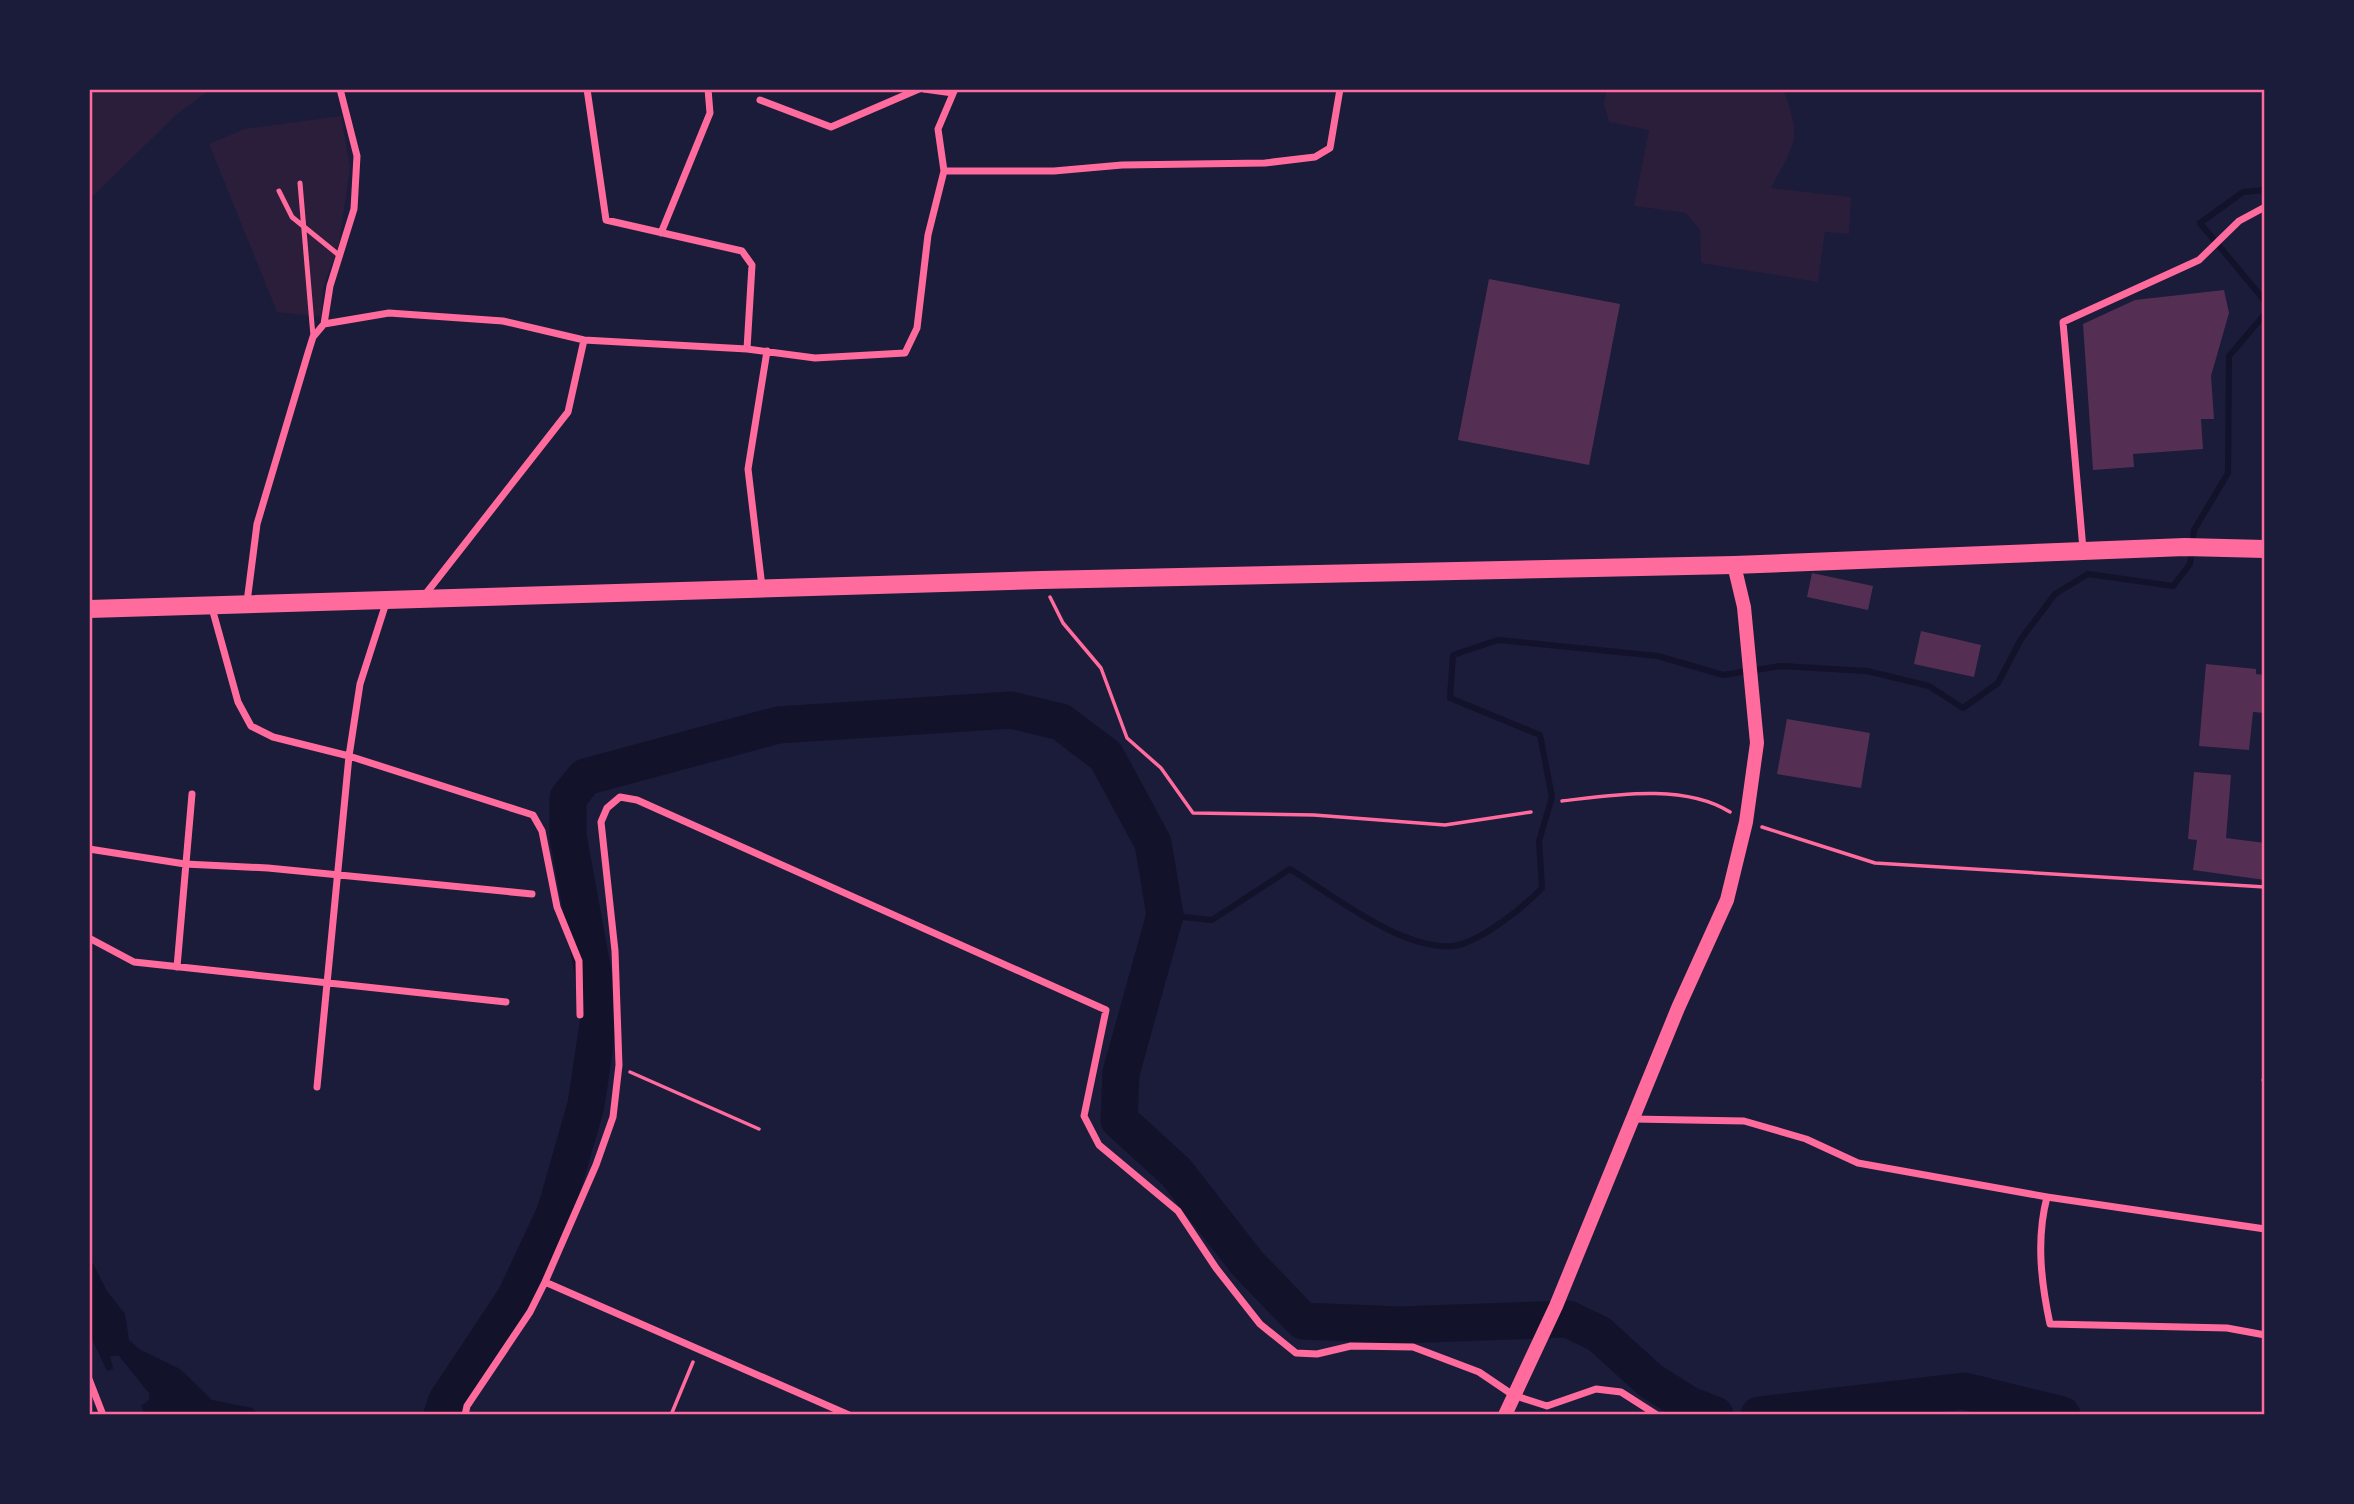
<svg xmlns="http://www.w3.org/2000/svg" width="2354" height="1504" font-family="'Noto Sans',sans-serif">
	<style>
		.green { fill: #2a1e3b }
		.water { fill: #12122b }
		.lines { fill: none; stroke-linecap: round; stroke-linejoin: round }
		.stream { stroke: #12122b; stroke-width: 6 }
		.river { stroke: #12122b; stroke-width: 37 }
		.building { fill: #542f53 }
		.path { stroke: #ff6b9d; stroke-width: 3.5 }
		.service { stroke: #ff6b9d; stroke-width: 5 }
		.minor { stroke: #ff6b9d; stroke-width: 7 }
		.secondary { stroke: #ff6b9d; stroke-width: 14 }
		.primary { stroke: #ff6b9d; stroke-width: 18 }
		.neatline { fill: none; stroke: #ff6b9d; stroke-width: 2.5 }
	</style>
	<rect width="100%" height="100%" fill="#1b1b3a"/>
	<path class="green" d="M 89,89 L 211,89 L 176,115 L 89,200 Z
		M 1607,89 L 1783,89 C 1803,141 1795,142 1771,188 L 1851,197 L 1849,234 L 1825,232 L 1818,282 L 1701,263 L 1700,230 L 1686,213 L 1634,206 L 1649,130 L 1609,122 L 1604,104 Z
		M 341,116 L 350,167 L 339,244 L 323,288 L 321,317 L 277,312 L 209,144 L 244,129 Z"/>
	<path class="water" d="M 89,1256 L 107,1291 L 125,1314 L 129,1340 L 139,1349 L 180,1369 L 212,1400 L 252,1408 L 260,1415 L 145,1415 L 141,1406 L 149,1400 L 149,1393 L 119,1356 L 110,1356 L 113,1369 L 107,1371 L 89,1333 Z"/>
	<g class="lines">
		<path class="stream" d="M 2265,190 L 2243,192 L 2200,223 L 2265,301
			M 1165,915 L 1212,920 L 1290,869 C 1334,896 1401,950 1453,946 C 1479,943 1524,907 1542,888 L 1539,841 L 1552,797 L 1540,735 L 1450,698 L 1453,655 L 1498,640 L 1658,656 L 1723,675 L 1781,666 L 1867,671 L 1929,686 L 1963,708 L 1998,683 L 2021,639 L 2055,594 L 2088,574 L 2173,586 L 2190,564 L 2194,530 L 2228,473 L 2229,356 L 2265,314"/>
		<path class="river" d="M 442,1415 L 446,1402 L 515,1298 L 555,1213 L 586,1105 L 600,1011 L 568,836 L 568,798 L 585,777 L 778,725 L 1011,710 L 1061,722 L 1106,756 L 1153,843 L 1165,915 L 1121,1073 L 1119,1120 L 1176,1172 L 1247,1263 L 1303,1321 L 1399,1325 L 1568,1319 L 1599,1334 L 1651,1381 L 1689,1405 L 1715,1415
			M 1759,1415 L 1964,1391 L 2062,1415"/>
	</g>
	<path class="building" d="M 1489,279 L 1620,304 L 1589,465 L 1458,440 Z
		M 2224,290 L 2229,313 L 2211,376 L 2214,419 L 2201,419 L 2203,449 L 2133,454 L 2134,467 L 2093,470 L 2083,324 L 2135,300 Z
		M 1812,573 L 1873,586 L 1868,610 L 1807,597 Z
		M 1921,631 L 1981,645 L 1974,677 L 1914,664 Z
		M 2206,664 L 2256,669 L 2256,674 L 2265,675 L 2265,713 L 2253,712 L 2249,750 L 2199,746 Z
		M 1787,719 L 1870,733 L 1861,788 L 1777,774 Z
		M 2194,772 L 2231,775 L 2226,838 L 2265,843 L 2265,880 L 2193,870 L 2197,840 L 2188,839 Z"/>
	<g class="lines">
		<path class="path" d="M 1050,597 L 1063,623 L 1101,668 L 1127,738 L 1161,768 L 1193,813 L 1314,815 L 1445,825 L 1531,812
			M 1562,801 C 1613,795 1684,783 1730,812
			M 1762,827 L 1875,863 L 2265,887
			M 630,1072 L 759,1129
			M 671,1415 L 693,1362"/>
		<path class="service" d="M 300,183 L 313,336
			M 279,191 L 292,217 L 340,256
			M 2264,1080 L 2265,1080"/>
		<path class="minor" d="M 587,89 L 606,220 L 742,251 L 752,265 L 747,349
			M 924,89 L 953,93
			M 760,100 L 831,127 L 919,89
			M 944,171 L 1054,171 L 1122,165 L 1265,163 L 1315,157 L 1330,148 L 1340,89
			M 661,233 L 710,113 L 708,89
			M 324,324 L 330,286 L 354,209 L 357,156 L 340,89
			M 2083,549 L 2063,322 L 2199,260 L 2239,221 L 2265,207
			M 762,587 L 748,469 L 767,351
			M 424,596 L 568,412 L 584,340
			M 247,602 L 257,524 L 308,353 L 313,337 L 324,324 L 389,313 L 503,321 L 584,340 L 747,349 L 815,358 L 905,353 L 917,328 L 928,235 L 944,171 L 938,129 L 955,89
			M 212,608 L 238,702 L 251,726 L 273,737 L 349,756 L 533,815 L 542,831 L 557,907 L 579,961 L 580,1015
			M 89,849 L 185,864 L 268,868 L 532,894
			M 89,938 L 134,962 L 506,1002
			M 177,967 L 192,794
			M 317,1087 L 349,756 L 360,684 L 387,600
			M 1633,1119 L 1744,1121 L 1806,1139 L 1858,1163 L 2047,1197 L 2265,1229
			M 2047,1197 C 2036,1239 2041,1282 2050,1324 L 2227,1328 L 2265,1335
			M 545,1282 L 849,1415
			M 89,1379 L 103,1415
			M 465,1415 L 467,1406 L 530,1312 L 545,1282 L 596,1165 L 613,1117 L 619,1065 L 615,951 L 601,822 L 607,808 L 620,797 L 637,800 L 1106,1010 L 1084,1116 L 1099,1145 L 1178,1211 L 1216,1268 L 1260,1324 L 1296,1353 L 1317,1354 L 1351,1346 L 1413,1347 L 1479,1372 L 1513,1395 L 1547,1406 L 1596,1389 L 1621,1392 L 1657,1415"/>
		<path class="secondary" d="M 1505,1415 L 1556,1306 L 1678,1008 L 1727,900 L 1746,822 L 1757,743 L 1744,607 L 1734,565"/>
		<path class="primary" d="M 89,609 L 1041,580 L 1734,565 L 2185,547 L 2265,549"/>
	</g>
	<rect width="2354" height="1504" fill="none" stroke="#1b1b3a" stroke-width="182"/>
	<rect x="91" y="91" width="2172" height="1322" class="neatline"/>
</svg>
